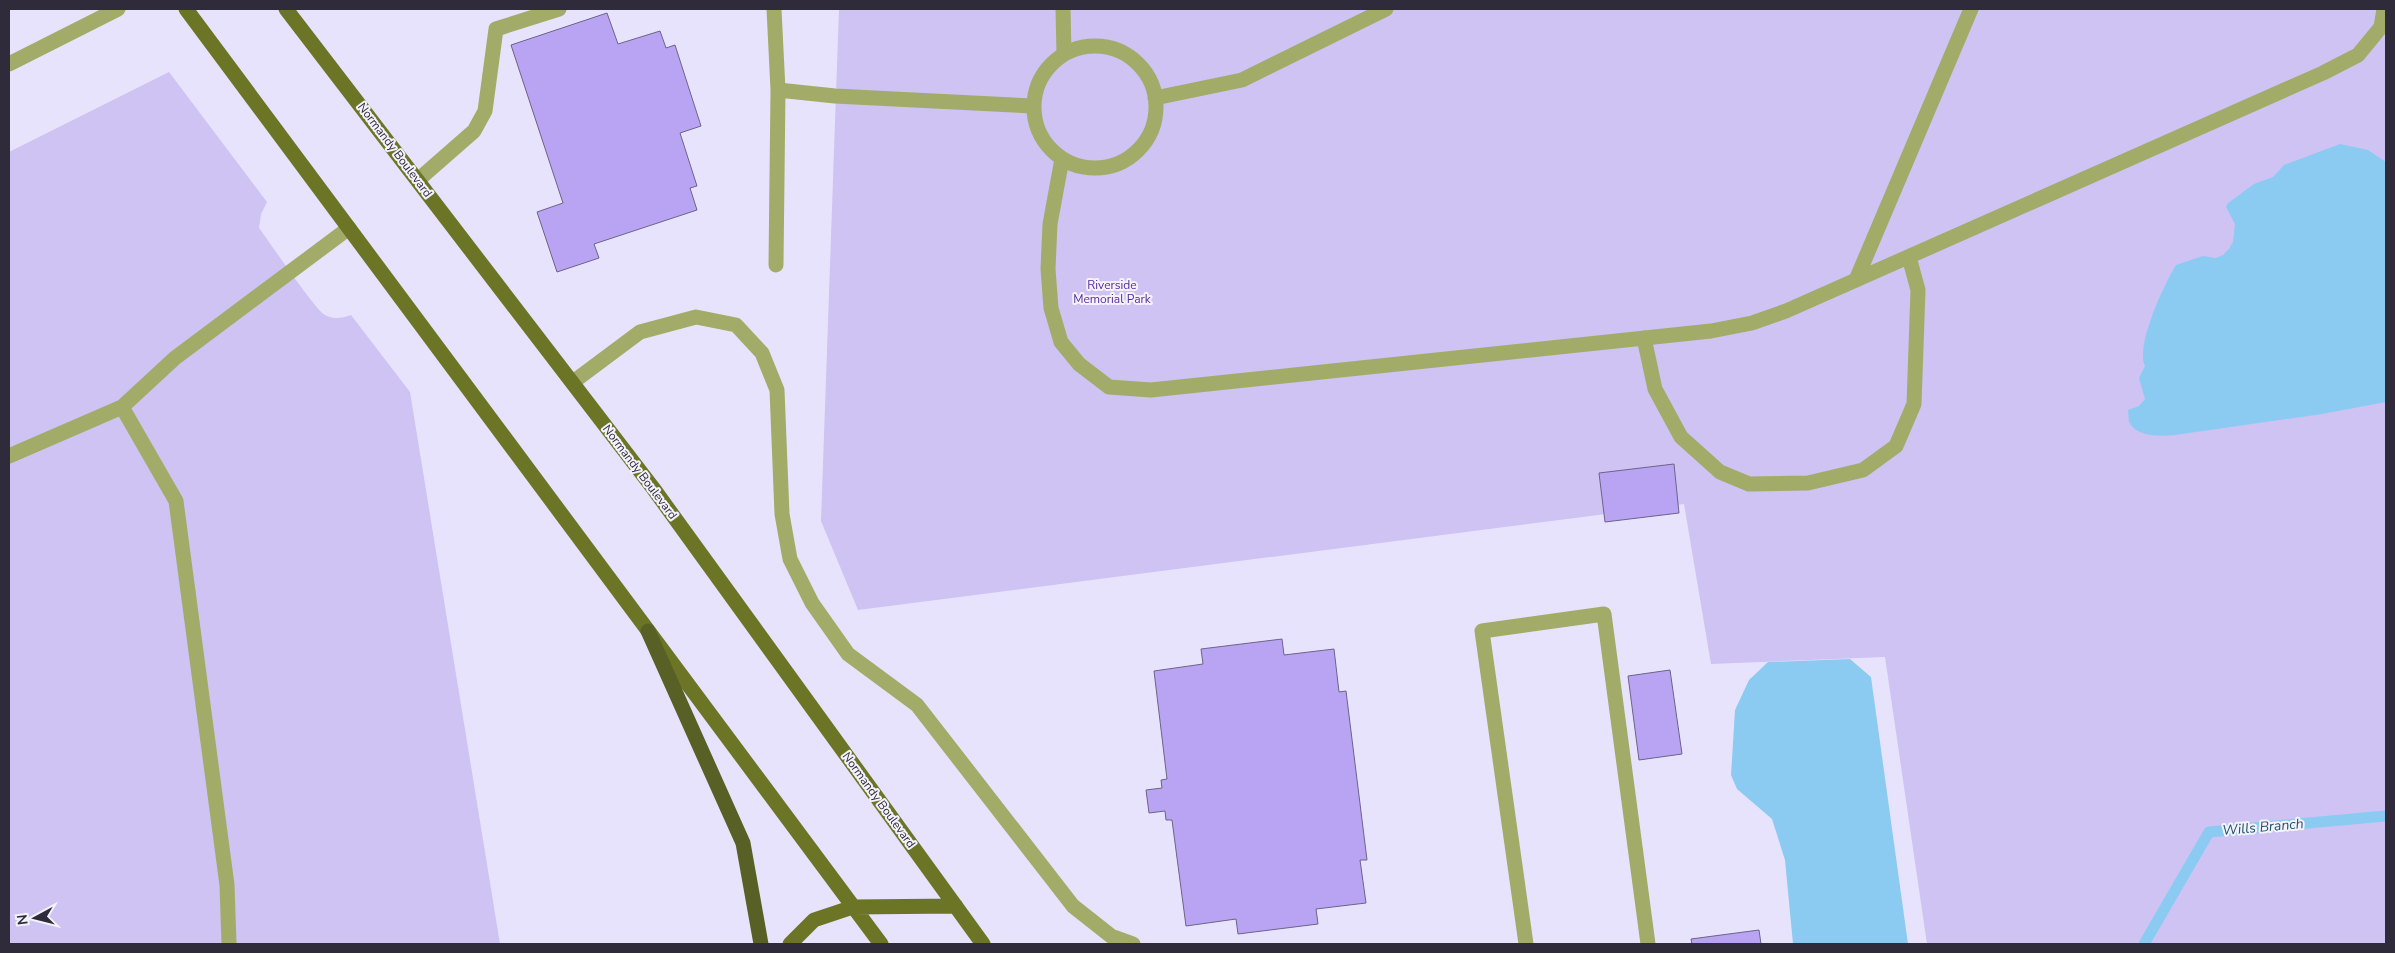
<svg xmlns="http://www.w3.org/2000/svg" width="2395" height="953" font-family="'Nunito Sans',sans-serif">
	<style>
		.green { fill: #cec3f3 }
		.water { fill: #8bcbf2 }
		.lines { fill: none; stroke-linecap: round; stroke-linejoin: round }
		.stream { stroke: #8bcbf2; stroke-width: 11 }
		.building { fill: #b9a4f4; stroke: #6c6388 }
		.minor { stroke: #a2ac68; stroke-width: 15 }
		.major { stroke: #6c7525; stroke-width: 15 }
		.highway { stroke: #596026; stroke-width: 15 }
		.labels { text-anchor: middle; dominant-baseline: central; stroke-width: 4; stroke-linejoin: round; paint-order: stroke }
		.street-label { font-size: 12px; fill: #2f2b3b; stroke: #f4f3fb }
		.park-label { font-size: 12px; fill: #572c9d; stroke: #f4f3fb }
		.water-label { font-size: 14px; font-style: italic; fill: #20526c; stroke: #f4f3fb }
	</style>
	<rect width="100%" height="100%" fill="#e8e3fc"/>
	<path class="green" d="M 839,9 L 2386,9 L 2386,944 L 1927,944 L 1885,657 L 1711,664 L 1684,504 L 858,610 L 821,521 Z
		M 169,72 L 267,202 L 261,214 L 259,228 C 269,241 315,310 325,315 C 335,320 342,318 351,315 L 410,392 L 500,944 L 9,944 L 9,152 Z"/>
	<path class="water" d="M 2340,144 L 2368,150 L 2386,162 L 2386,402 L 2322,414 L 2175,435 C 2159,436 2138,438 2129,422 L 2128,410 L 2139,406 L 2145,399 L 2139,378 L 2145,366 C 2135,347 2164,284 2176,265 L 2203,256 L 2216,258 L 2223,255 L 2229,249 L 2233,242 L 2235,224 L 2226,207 L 2228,203 L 2254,184 L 2273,177 L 2284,165 Z
		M 1850,659 L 1871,677 L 1908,944 L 1793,944 L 1785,860 L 1772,819 L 1737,789 L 1731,775 L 1735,710 L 1749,680 L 1768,662 Z"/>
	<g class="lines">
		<path class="stream" d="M 2144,944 L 2209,832 L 2386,816"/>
	</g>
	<path class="building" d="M 607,13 L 618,44 L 660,31 L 666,48 L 675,45 L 701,126 L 680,133 L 697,186 L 690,188 L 697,210 L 594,244 L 599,258 L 557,272 L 537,212 L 563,203 L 511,45 Z
		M 1674,464 L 1679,513 L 1605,522 L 1599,473 Z
		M 1282,639 L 1284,655 L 1334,649 L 1339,692 L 1346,691 L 1367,860 L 1360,860 L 1366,903 L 1316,909 L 1318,924 L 1238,934 L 1236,919 L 1186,926 L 1172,820 L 1166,820 L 1165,811 L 1149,813 L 1146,790 L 1162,788 L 1161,780 L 1167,779 L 1154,671 L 1203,664 L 1201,649 Z
		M 1670,670 L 1682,754 L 1639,760 L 1628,676 Z
		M 1759,930 L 1761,944 L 1692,944 L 1691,939 Z"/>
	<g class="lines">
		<path class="minor" d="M 774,9 L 778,90 L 776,265
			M 1063,9 L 1064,54
			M1034 107a61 61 0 1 1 122 0a61 61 0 1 1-122 0Z
			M 9,64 L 118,9
			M 778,90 L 835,96 L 1033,106
			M 1155,98 L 1242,80 L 1386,9
			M 1062,159 L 1050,224 L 1048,269 L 1051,308 L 1061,342 L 1079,364 L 1109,387 L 1151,390 L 1711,331 L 1752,323 L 1786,311 L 2323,73 L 2358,55 L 2381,27 L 2384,9
			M 418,180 L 474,131 L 485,111 L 496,29 L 559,9
			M 1856,280 L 1971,9
			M 1644,338 L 1655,389 L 1681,437 L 1720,472 L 1749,484 L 1808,483 L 1863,470 L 1896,446 L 1914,404 L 1918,290 L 1909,257
			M 573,382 L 640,332 L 696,317 L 736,325 L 762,353 L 777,390 L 782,514 L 790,559 L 812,603 L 848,654 L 917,705 L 1073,906 L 1111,936 L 1133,944
			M 9,456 L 122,407
			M 229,944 L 227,885 L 176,501 L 122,407 L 175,358 L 349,228
			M 1526,944 L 1482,631 L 1604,614 L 1648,944"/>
		<path class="major" d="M 186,9 L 881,944
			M 286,9 L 653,488 L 983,944
			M 790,944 L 814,920 L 853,907 L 956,906"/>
		<path class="highway" d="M 648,631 L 743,843 L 761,944"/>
	</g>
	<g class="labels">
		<g class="street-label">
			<text transform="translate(395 150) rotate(53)">Normandy Boulevard</text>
			<text transform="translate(640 472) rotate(53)">Normandy Boulevard</text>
			<text transform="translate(879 800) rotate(54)">Normandy Boulevard</text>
		</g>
		<g class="park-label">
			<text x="1112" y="285">Riverside<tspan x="1112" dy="14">Memorial Park</tspan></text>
		</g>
		<g class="water-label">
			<text transform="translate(2263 827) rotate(-5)">Wills Branch</text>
		</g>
	</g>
	<rect width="2395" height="953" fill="none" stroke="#2f2b3b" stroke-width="20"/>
	<g transform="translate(35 918) rotate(263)" stroke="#f4f3fb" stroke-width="4" paint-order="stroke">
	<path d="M0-4L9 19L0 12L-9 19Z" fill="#2f2b3b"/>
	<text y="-8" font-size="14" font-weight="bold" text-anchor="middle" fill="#2f2b3b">N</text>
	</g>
</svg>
